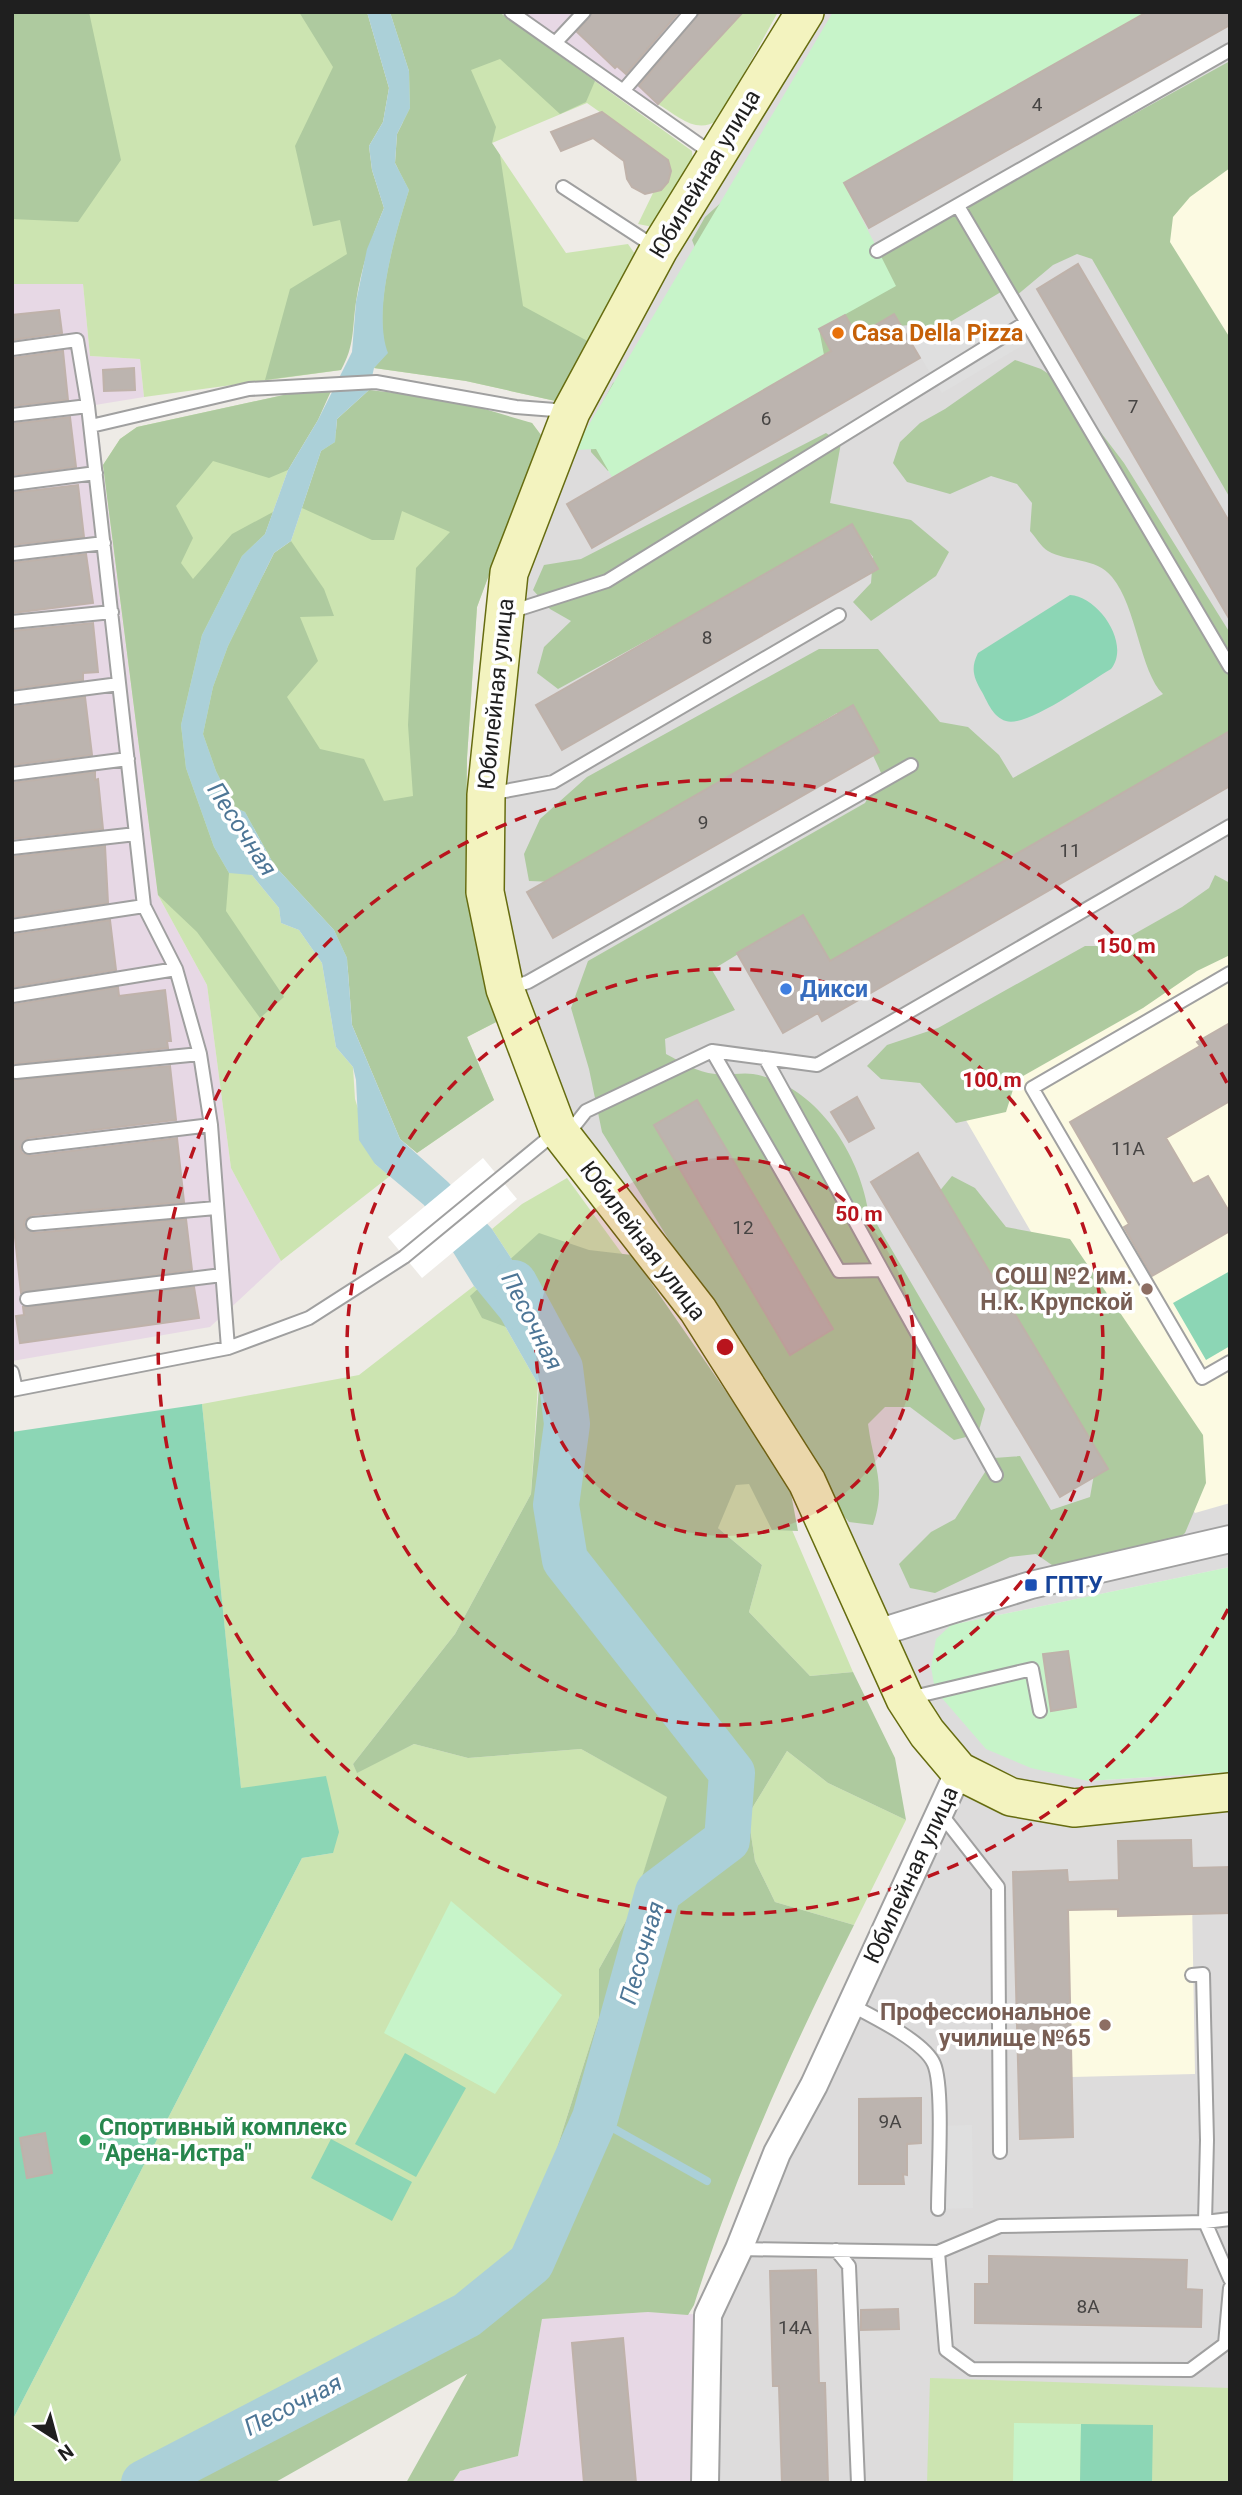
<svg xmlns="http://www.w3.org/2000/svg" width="1242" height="2495" font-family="Roboto,sans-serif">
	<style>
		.residential { fill: #dddcdc }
		.industrial { fill: #e7d8e5 }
		.education { fill: #fcfae2 }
		.grass { fill: #cce4b1 }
		.forest { fill: #aeca9f }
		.park { fill: #c7f4c9 }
		.pitch { fill: #8cd6b5 }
		.parking { fill: #dfdfdf }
		.water { fill: #abd0d8 }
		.pier { fill: #fff }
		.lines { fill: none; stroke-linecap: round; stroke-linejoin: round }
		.stream { stroke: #abd0d8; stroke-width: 8 }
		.river { stroke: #abd0d8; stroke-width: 46 }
		.building { fill: #bcb4af; stroke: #bfb2aa; stroke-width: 2 }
		.lane-casing { stroke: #a0a0a0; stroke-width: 16 }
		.street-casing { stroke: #a0a0a0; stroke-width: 30 }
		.secondary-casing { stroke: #666c10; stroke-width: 40 }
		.lane { stroke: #fff; stroke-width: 12 }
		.street { stroke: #fff; stroke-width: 26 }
		.secondary { stroke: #f3f3bf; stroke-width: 37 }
		.ring { fill: none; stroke: #b9141d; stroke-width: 3.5; stroke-dasharray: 12 9 }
		.food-dot { fill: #e8710a; stroke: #fff; stroke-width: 2.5 }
		.shop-dot { fill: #3f7fe0; stroke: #fff; stroke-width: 2.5 }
		.education-dot { fill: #8d6e63; stroke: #fff; stroke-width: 2.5 }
		.transit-dot { fill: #1a4fb4; stroke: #fff; stroke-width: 2.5 }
		.leisure-dot { fill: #2e9e5b; stroke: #fff; stroke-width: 2.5 }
		.labels { text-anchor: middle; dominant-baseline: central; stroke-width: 7; stroke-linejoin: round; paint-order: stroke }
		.number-label { font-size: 19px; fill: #464443 }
		.street-label { font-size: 23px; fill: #1f1f1f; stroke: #fff }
		.food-label { font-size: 23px; font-weight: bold; fill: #c56008; stroke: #fff; text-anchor: start }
		.shop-label { font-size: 23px; font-weight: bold; fill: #366cbe; stroke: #fff; text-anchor: start }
		.education-label { font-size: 23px; font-weight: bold; fill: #785e54; stroke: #fff; text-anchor: end }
		.transit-label { font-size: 23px; font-weight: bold; fill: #164399; stroke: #fff; text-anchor: start }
		.leisure-label { font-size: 23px; font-weight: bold; fill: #27864d; stroke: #fff; text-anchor: start }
		.water-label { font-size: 24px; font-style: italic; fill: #4d7696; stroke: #fff }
		.centre { fill: #b9141d; stroke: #fff; stroke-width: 3.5 }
		.ring-label { font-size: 21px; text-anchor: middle; font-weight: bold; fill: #b9141d; stroke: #fff; stroke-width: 7; stroke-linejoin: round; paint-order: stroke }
	</style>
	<rect width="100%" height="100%" fill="#eeebe6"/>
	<path class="residential" d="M 805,12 L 1230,12 L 1230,1567 L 951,1625 L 935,1690 L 945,1700 L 1088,1781 L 1230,1772 L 1230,2483 L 705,2483 L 708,2315 L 959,1771 L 807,1482 L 564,1138 L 485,892 L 503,614 L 571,412 Z"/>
	<path class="industrial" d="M 511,12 L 743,12 L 653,111 Z
		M 12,284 L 83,284 L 90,356 L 140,359 L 144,397 L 95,405 L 158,895 L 207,985 L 231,1168 L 281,1261 L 210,1327 L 12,1361 Z
		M 648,2312 L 708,2315 L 705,2483 L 452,2483 L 460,2471 L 518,2456 L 542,2319 Z"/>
	<path class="education" d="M 1230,131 L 1230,393 L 1116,195 Z
		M 1230,903 L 1230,1503 L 1195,1513 L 939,1074 Z
		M 1191,1840 L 1195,2074 L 1072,2077 L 1073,2137 L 1020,2139 L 1013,1872 L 1067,1870 L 1068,1882 L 1119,1880 L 1118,1841 Z"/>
	<path class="grass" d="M 12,12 L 367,12 L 341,370 L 144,397 L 140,359 L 90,356 L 83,284 L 12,284 Z
		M 390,12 L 499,12 L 692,151 L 693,163 L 653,227 L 638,224 L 653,193 L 668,182 L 671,171 L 668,160 L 587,103 L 492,143 L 566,253 L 628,244 L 635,254 L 637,266 L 560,402 L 466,381 L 374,368 L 409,71 Z
		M 743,12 L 778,12 L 718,120 C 696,135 678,116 658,104 Z
		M 369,390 L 532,423 L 541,435 L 477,607 L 467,758 L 465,894 L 502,1019 L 467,1037 L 494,1100 L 417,1153 L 334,930 L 274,865 L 213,687 L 291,541 L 321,451 Z
		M 331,391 L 288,470 L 265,534 L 252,875 L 279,908 L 281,923 L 299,930 L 322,963 L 336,1047 L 353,1067 L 355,1099 L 375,1164 L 390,1176 L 281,1261 L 231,1168 L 207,985 L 158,895 L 103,465 L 120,439 L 137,427 L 293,393 Z
		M 567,1178 L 673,1324 L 768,1474 L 853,1672 L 810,1676 L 749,1612 L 762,1565 L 718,1528 L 524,1278 L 492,1229 L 522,1204 Z
		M 474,1286 L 501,1319 L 538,1384 L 531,1494 L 455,1634 L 353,1764 L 357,1772 L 414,1744 L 468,1758 L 581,1749 L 668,1797 L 631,1912 L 599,1969 L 599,2017 L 548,2176 L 508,2258 L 409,2331 L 119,2483 L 12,2483 L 12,2421 L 302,1858 L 333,1853 L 326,1777 L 241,1789 L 202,1404 L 359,1375 Z
		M 787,1751 L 828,1783 L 906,1820 L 854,1925 L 775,1902 L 755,1861 L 748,1815 Z
		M 930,2378 L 1230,2388 L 1230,2483 L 927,2483 Z"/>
	<path class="forest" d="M 12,12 L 89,12 L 121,160 L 78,222 L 12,219 Z
		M 299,12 L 367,12 L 389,88 L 383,122 L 369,146 L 372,170 L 384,208 C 371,239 361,268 356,302 C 352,329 355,345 341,370 L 265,380 L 290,289 L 347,254 L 340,220 L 313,226 L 295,146 L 333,67 Z
		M 390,12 L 499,12 L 595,81 L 586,102 L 560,114 L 500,59 L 471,70 L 496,127 L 492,143 L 500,155 L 523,306 L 593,344 L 560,402 L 466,381 L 374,368 L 387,353 C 372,311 396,232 409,190 L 395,163 L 397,134 L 410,108 L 409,71 Z
		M 1230,61 L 1230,168 L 1190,197 L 1173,217 L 1170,242 L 1230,338 L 1230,498 L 1092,259 L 1077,254 L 1053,265 L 1009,302 L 956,338 L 910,325 L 887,327 L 608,471 L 591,452 L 590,427 L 613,383 L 677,343 L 708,281 L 692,240 L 705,217 L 744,182 L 881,254 Z
		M 1015,360 L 1041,369 L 1064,384 L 1124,463 L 1230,633 L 1230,731 L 830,961 L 802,915 L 712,970 L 735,1010 L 665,1039 L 666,1054 C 681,1062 697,1072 715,1074 C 727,1076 741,1072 753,1074 C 815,1084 858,1151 868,1209 L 985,1409 L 978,1434 L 954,1440 L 910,1407 L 885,1407 L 868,1424 C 873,1464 887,1484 873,1525 L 849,1522 L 831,1501 L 602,1132 L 589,1069 L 571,1008 L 588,961 L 865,803 L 881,773 C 870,747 860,730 837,713 L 555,882 L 529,881 L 524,854 L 540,819 L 587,777 L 819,649 L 878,649 L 940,722 L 968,727 L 999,755 L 1013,778 L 1163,694 C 1140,672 1137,607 1112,577 C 1096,557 1067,562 1048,551 C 1041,547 1035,536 1030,531 L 1032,503 L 1017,484 L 991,476 L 950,494 L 907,482 L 893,463 L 900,442 L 920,423 L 945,409 Z
		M 369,390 L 451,399 L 532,423 L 541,435 L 477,607 L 467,758 L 465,894 L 502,1019 L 467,1037 L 494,1100 L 417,1153 L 400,1139 L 352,1025 L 347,958 L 334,930 L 274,865 L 245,812 L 234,807 L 216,771 L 203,734 L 213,687 L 228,646 L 274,553 L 291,541 L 324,589 L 334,616 L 300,617 L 318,661 L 287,697 L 320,749 L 364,759 L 384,801 L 413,796 L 408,725 L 416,568 L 450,532 L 402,511 L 394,540 L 372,540 L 302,508 L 321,451 L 335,442 L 337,419 Z
		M 331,391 L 318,420 L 288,470 L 269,478 L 213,461 L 176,506 L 193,538 L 181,563 L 193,579 L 232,534 L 273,512 L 265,534 L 242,556 L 202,635 L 181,725 L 186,768 L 214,847 L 229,873 L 226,911 L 284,997 L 260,1018 L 197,932 L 158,895 L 103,465 L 120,439 L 137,427 L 293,393 Z
		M 826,433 L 841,443 L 830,503 L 911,520 L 949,552 L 936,576 L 871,621 L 853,602 L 871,583 L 873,557 L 851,529 L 558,689 L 537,673 L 544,647 L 571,621 L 550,609 L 533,590 L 544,565 L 581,559 Z
		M 1215,875 L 1230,883 L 1230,955 L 1197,971 L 1143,1008 L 1016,1080 L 1006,1112 L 956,1123 L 920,1083 L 881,1079 L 867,1066 L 887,1045 L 938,1028 L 1085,946 L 1113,946 L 1182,907 L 1209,888 Z
		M 952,1176 L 975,1188 L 1006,1227 L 1070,1239 L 1203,1435 L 1206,1483 L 1185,1533 L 1163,1551 L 1062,1572 L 1036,1554 L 1010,1557 L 935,1593 L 910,1588 L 899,1564 L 931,1532 L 955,1519 L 994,1458 L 1020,1456 L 1051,1510 L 1090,1497 L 1096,1463 L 938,1193 Z
		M 539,1233 L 589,1250 L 632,1255 L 789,1483 L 798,1531 L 772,1530 L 749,1484 L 736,1485 L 718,1528 L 762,1565 L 749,1612 L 810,1676 L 853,1672 L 895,1758 L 906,1820 L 828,1783 L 787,1751 L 748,1815 L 755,1861 L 775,1902 L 854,1925 C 792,2049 735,2173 694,2305 L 688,2315 L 648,2312 L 542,2319 L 518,2456 L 460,2471 L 452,2483 L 406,2483 L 467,2374 L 274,2483 L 119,2483 L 409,2331 L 508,2258 L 548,2176 L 599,2017 L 599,1969 L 631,1912 L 667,1797 L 581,1749 L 468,1758 L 414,1744 L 357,1773 L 353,1764 L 455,1634 L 531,1494 L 544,1318 L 506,1327 L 482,1318 L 470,1296 Z"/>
	<path class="park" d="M 833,12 L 1147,12 L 844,183 L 896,286 L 819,329 L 824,355 L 612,477 L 596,449 L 574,450 Z
		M 1230,1567 L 1230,1772 L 1088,1781 L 1031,1768 L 986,1749 L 935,1690 L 931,1667 L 936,1639 L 951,1625 Z
		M 451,1901 L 562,1995 L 495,2094 L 384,2033 Z
		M 1014,2423 L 1081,2424 L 1080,2483 L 1013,2483 Z"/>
	<path class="pitch" d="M 1070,595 C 1099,597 1131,644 1111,669 C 1090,681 1027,728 1006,721 C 993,717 988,703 982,692 C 974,678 970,669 978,653 Z
		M 1230,1271 L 1230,1346 L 1206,1360 L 1173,1303 Z
		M 202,1404 L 241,1788 L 326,1776 L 339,1832 L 333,1853 L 302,1858 L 12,2421 L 12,1432 Z
		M 405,2053 L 466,2088 L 416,2177 L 355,2144 Z
		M 331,2139 L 412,2182 L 392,2221 L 311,2178 Z
		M 1081,2424 L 1153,2425 L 1152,2483 L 1080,2483 Z"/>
	<path class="parking" d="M 1006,289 L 1035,338 L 942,393 L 913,344 Z
		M 972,2125 L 973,2208 L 938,2209 L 937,2126 Z"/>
	<path class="water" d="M 367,12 L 390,12 L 409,71 L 410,108 L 397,134 L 395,163 L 409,190 C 396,232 372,311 388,353 L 374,368 L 369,390 L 337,419 L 335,442 L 321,451 L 291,541 L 274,553 L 228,646 L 213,687 L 203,734 L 216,771 L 234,807 L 245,812 L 274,865 L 334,930 L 347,958 L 352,1025 L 400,1139 L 448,1182 L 492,1229 L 524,1278 L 544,1318 L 538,1384 L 501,1319 L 474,1286 L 424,1205 L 375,1164 L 359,1140 L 356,1080 L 353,1067 L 336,1047 L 322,963 L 299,930 L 281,923 L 279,908 L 252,875 L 229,873 L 214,847 L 186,768 L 181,725 L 202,635 L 242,556 L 265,534 L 288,470 L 318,420 L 352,352 L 356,302 L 367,249 L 384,208 L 372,170 L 369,146 L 383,122 L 389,88 Z"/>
	<path class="pier" d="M 483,1158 L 517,1199 L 422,1278 L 388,1237 Z"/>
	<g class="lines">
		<path class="stream" d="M 595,2118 L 707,2181"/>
		<path class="river" d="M 144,2483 L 467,2315 L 531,2263 L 595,2118 L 658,1892 L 727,1840 L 732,1773 L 565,1560 L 556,1505 L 567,1424 L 560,1368 L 514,1283"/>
	</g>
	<path class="building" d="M 593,12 L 679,12 L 626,74 L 617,66 L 615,68 L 577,32 Z
		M 700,12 L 743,12 L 658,104 L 639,86 Z
		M 1147,12 L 1230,12 L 1230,25 L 869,228 L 844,183 Z
		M 602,112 L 668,160 L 671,171 L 668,182 L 661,190 L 645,194 L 632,187 L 627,179 L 624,161 L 593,138 L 561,151 L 551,132 Z
		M 1078,264 L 1230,523 L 1230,620 L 1037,289 Z
		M 59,310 L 62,333 L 12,340 L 12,315 Z
		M 894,314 L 920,358 L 592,548 L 567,504 L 831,351 L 819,329 L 845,315 L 857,336 Z
		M 63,351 L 68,400 L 12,406 L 12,358 Z
		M 134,368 L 135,390 L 104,391 L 103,370 Z
		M 70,417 L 76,467 L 12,475 L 12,424 Z
		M 78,485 L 84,537 L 12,545 L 12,493 Z
		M 852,524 L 878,569 L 562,750 L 536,705 Z
		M 86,554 L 93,603 L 12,613 L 12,563 Z
		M 93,623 L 98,672 L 83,673 L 83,680 L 12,689 L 12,631 Z
		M 85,697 L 92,755 L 12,765 L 12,707 Z
		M 853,705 L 879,752 L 553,938 L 527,892 Z
		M 1230,731 L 1230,786 L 822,1021 L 818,1013 L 783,1033 L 737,953 L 803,915 L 830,961 Z
		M 95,772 L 95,780 L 98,779 L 103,829 L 12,839 L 12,783 Z
		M 105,846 L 108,903 L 12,917 L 12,857 Z
		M 110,920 L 116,970 L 12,987 L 12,935 Z
		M 118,987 L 119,996 L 165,990 L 171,1041 L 167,1041 L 168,1048 L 12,1064 L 12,1005 Z
		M 1230,1023 L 1230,1101 L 1166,1138 L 1193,1184 L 1208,1176 L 1230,1213 L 1230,1231 L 1152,1276 L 1124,1227 L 1129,1224 L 1070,1122 L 1200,1046 L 1197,1042 Z
		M 170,1066 L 176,1120 L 28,1138 L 20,1147 L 22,1153 L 30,1156 L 177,1138 L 184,1202 L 32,1215 L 25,1220 L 24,1225 L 34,1233 L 186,1219 L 192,1270 L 21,1293 L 12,1210 L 12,1080 Z
		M 857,1097 L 874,1128 L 849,1142 L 831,1112 Z
		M 697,1100 L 833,1329 L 790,1355 L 654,1125 Z
		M 918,1153 L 1108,1469 L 1060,1497 L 871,1182 Z
		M 194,1287 L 199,1318 L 20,1343 L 16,1316 L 24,1315 L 23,1307 Z
		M 1068,1651 L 1076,1707 L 1051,1711 L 1043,1654 Z
		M 1191,1840 L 1192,1868 L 1230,1867 L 1230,1913 L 1118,1916 L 1118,1909 L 1068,1910 L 1073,2137 L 1020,2139 L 1013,1872 L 1067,1870 L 1068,1882 L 1119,1880 L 1118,1841 Z
		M 921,2098 L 921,2143 L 907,2144 L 907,2175 L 903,2174 L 904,2184 L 859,2184 L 859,2099 Z
		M 45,2133 L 52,2173 L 27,2178 L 20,2138 Z
		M 989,2256 L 1187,2260 L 1186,2289 L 1202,2290 L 1201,2327 L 975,2323 L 975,2284 L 989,2284 Z
		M 816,2270 L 819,2383 L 825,2383 L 828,2483 L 782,2483 L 779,2386 L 773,2386 L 770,2271 Z
		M 898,2309 L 899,2329 L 861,2330 L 861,2310 Z
		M 623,2338 L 636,2483 L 584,2483 L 572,2343 Z"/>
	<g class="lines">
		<defs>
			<path id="lane" d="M 511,12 L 714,155
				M 555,43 L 584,12
				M 623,91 L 691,12
				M 563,187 L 655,247
				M 958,206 L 1230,667
				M 877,251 L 1230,50
				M 12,349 L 77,340 L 88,406 L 144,906 L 176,969 L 200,1054 L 211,1125 L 228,1348
				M 12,415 L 88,406
				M 91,426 L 249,389 L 376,382 L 516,407 L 568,411
				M 12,484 L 96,473
				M 12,554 L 104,543
				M 510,612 L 607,581 L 1025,323
				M 12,622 L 112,612
				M 12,698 L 119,684
				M 12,774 L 128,759
				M 489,794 L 553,782 L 839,615
				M 12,848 L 136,834
				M 12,926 L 144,906
				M 1230,973 L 1032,1088 L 1202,1378 L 1230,1362
				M 507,989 L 528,982 L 911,765
				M 12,996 L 176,969
				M 712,1051 L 839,1271 L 882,1270 L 996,1475
				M 765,1058 L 882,1270
				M 16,1072 L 200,1054
				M 567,1135 L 586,1111 L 712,1051 L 817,1065 L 1230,826
				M 29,1147 L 211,1125
				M 33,1224 L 216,1208
				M 27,1299 L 222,1275
				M 12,1372 L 16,1389
				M 12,1390 L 228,1348 L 309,1318 L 404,1257 L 556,1132
				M 909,1698 L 1032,1669 L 1040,1711
				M 941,1814 L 998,1887 L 1000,2152
				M 1192,1975 L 1203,1974 L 1207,2140 L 1205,2222 L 1230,2279
				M 851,2005 C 872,2016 925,2042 934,2064 C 944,2087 938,2178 938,2209
				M 739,2249 L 938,2252 L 1000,2226 L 1205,2222 L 1230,2219
				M 836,2250 L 849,2266 L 858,2483
				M 938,2252 L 946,2350 L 972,2369 L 1190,2370 L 1225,2344 L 1230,2288"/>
			<path id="street" d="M 874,1634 L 1031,1585 L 1230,1539
				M 705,2483 L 708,2315 L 739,2249 L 777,2153 L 814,2085 L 959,1771"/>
			<path id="secondary" d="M 805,12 L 659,249 L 571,412 L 509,573 L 486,795 L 485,892 L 505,989 L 558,1130 L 698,1310 L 807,1482 L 905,1699 L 927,1733 L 959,1771 L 1011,1797 L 1074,1808 L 1230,1792"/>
		</defs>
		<use href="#lane" class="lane-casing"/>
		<use href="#street" class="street-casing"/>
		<use href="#secondary" class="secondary-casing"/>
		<use href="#lane" class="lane"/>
		<use href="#street" class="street"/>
		<use href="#secondary" class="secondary"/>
	</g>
	<circle cx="725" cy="1347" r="189" fill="#b9141d" fill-opacity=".12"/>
	<g class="ring">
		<circle cx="725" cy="1347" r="189"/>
		<circle cx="725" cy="1347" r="378"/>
		<path d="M1228 1609A567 567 0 1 1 1228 1085"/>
	</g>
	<circle class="food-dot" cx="838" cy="333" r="7"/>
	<circle class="shop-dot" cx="786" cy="989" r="7"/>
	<g class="education-dot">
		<circle cx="1147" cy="1289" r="7"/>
		<circle cx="1105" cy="2025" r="7"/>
	</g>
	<rect class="transit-dot" x="1024" y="1578" width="14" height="14" rx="3.5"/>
	<circle class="leisure-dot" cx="85" cy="2140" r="7"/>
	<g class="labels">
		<g class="number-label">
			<text x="1037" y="104">4</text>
			<text x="1133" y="406">7</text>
			<text x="766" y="418">6</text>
			<text x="707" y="637">8</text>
			<text x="703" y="822">9</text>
			<text x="1070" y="850">11</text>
			<text x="1128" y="1148">11А</text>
			<text x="743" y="1227">12</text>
			<text x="890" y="2121">9А</text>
			<text x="1088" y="2306">8А</text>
			<text x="795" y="2327">14А</text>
		</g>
		<g class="street-label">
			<text transform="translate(705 174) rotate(-59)">Юбилейная улица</text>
			<text transform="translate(496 694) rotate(-84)">Юбилейная улица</text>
			<text transform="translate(643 1241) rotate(53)">Юбилейная улица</text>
			<text transform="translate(911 1875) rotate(-65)">Юбилейная улица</text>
		</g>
		<g class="food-label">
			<text x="852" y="333">Casa Della Pizza</text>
		</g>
		<g class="shop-label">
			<text x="800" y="989">Дикси</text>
		</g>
		<g class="education-label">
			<text x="1133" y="1276">СОШ №2 им.<tspan x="1133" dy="26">Н.К. Крупской</tspan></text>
			<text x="1091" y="2012">Профессиональное<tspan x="1091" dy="26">училище №65</tspan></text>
		</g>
		<g class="transit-label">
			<text x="1045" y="1585">ГПТУ</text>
		</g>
		<g class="leisure-label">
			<text x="99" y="2127">Спортивный комплекс<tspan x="99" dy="26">"Арена-Истра"</tspan></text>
		</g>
		<g class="water-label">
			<text transform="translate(242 829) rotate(57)">Песочная</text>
			<text transform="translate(532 1321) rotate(63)">Песочная</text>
			<text transform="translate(642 1953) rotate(-74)">Песочная</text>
			<text transform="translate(293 2405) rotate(-27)">Песочная</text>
		</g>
	</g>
	<circle cx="725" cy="1347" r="10" class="centre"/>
	<g class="ring-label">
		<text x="1126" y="953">150 m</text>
		<text x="992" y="1087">100 m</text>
		<text x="859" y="1221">50 m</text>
	</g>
	<rect width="1242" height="2495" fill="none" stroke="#1f1f1f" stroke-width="28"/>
	<g transform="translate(56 2439) rotate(144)" stroke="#ffffff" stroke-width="5" paint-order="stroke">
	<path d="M0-5L12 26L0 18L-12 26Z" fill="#1f1f1f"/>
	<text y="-10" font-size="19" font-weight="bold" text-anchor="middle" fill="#1f1f1f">N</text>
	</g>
</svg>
